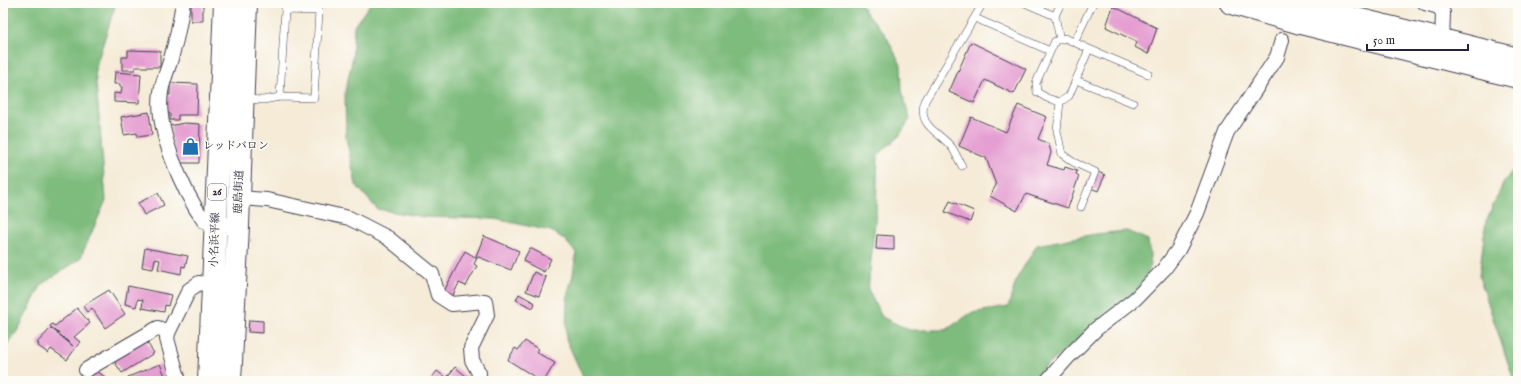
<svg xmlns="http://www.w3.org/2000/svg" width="1521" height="384" font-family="'IM FELL English','Noto Serif JP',serif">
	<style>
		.forest { fill: #7ebc7d; stroke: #506f5c }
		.building { fill: #e59ed1 }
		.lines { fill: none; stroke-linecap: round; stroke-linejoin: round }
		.service-casing { stroke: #424052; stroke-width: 8 }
		.minor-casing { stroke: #424052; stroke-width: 16 }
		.primary-casing { stroke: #424052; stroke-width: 24 }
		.service { stroke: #fff; stroke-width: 7 }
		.minor { stroke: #fff; stroke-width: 14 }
		.primary { stroke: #fff; stroke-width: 22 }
		.labels { text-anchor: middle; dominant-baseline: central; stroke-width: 3; stroke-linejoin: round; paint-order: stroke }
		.shield { fill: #fdfcf7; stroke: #646373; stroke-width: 1 }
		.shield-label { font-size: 10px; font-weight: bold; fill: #22223b }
		.poi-label { font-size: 11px; fill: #22223b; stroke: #fdfcf7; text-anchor: start }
		.street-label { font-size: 11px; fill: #22223b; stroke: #fdfcf7 }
	</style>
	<rect width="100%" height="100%" fill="#fdfcf7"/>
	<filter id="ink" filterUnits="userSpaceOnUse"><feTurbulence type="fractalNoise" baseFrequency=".025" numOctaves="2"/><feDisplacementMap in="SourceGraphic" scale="8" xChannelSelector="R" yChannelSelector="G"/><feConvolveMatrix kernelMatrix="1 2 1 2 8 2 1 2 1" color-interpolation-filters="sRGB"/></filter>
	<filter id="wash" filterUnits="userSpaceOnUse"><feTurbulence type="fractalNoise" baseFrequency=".012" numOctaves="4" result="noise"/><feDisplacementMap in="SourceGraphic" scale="16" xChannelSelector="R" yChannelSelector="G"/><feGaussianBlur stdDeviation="0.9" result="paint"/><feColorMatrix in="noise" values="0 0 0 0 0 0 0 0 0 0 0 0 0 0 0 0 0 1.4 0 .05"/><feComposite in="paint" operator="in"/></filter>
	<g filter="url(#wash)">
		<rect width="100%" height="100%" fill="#f5ebd7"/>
		<path class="forest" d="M 3,3 L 116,3 L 95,69 L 106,200 L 80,259 L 42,284 L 18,330 L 3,351 Z
			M 371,3 L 861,3 L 865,11 L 885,34 L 901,65 L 902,91 L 910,119 L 899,136 L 878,155 L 876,212 L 868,290 L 882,317 L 909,330 L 946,330 L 971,313 L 1008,307 L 1017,278 L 1037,245 L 1095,234 L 1127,231 L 1148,240 L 1151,265 L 1142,286 L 1041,370 L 1038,381 L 582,381 L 583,377 L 566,339 L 567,296 L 573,275 L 576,253 L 564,239 L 551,231 L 495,219 L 424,217 L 377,209 L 356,185 L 346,138 L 345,93 L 352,61 L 354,26 Z
			M 1518,163 L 1518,381 L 1514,381 L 1479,276 L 1486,221 L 1504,182 Z"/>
		<g id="blocks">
			<path class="building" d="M 191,3 L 203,3 L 203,21 L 191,21 Z
				M 1113,6 L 1157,28 L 1148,54 L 1135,47 L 1137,42 L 1106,27 Z
				M 971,42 L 1026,69 L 1014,94 L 985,80 L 974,103 L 949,92 Z
				M 128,50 L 160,51 L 160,67 L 135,67 L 135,70 L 122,70 L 122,57 L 128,57 Z
				M 115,72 L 141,74 L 139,103 L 114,102 L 114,93 L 121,94 L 122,87 L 120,87 L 120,84 L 114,84 Z
				M 170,83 L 198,84 L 197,115 L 178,115 L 178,120 L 170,120 L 170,114 L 167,111 L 167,95 L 170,95 Z
				M 1018,105 L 1047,117 L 1038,139 L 1049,144 L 1051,153 L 1047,165 L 1064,170 L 1065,167 L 1077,171 L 1076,174 L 1079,176 L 1068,208 L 1026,194 L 1017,211 L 990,196 L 996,185 L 986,158 L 959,146 L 971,117 L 1006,132 Z
				M 149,112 L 152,135 L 137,137 L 137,133 L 124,135 L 121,117 Z
				M 184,123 L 200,124 L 199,163 L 176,163 L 170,126 Z
				M 1093,170 L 1105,175 L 1098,191 L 1086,186 Z
				M 158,193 L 164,205 L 144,215 L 138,203 Z
				M 950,201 L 974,211 L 970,222 L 945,212 Z
				M 877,235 L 894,236 L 894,250 L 876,249 Z
				M 484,236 L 519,251 L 511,270 L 476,256 Z
				M 145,248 L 188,256 L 185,267 L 182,266 L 181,274 L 158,269 L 160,260 L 155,259 L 153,269 L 142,267 Z
				M 530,248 L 551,259 L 544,272 L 523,261 Z
				M 465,251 L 477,258 L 474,264 L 477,266 L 466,286 L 459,283 L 452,297 L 443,293 Z
				M 534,272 L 546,277 L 539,296 L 526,291 Z
				M 128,286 L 171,295 L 168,306 L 165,305 L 164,312 L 142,308 L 143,300 L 138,299 L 136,307 L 125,304 Z
				M 109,290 L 125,314 L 105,328 L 92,308 L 87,312 L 83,306 Z
				M 519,294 L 535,303 L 533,308 L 516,300 Z
				M 77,308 L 90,323 L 74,337 L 80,342 L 67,360 L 51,349 L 48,353 L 38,346 L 39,344 L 37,343 L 51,328 L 73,346 L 50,326 L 52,324 L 55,326 Z
				M 249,320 L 263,321 L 263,333 L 248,332 Z
				M 144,338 L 154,353 L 122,373 L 112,358 Z
				M 525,341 L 538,349 L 536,352 L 555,363 L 544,381 L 541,381 L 508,360 L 515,348 L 518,350 Z
				M 160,364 L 166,378 L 158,381 L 129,381 L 128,377 Z
				M 92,367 L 106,378 L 103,381 L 81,381 Z
				M 455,367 L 467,377 L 464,381 L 454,381 L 448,376 Z
				M 437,371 L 450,381 L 429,381 Z"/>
		</g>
	</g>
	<g filter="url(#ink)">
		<use href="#blocks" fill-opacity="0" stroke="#424052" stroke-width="1"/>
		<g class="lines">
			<defs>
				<path id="service" d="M 1025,3 L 1055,16 L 1060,40
					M 1055,16 L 1061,3
					M 975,18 L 1050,51
					M 1065,38 L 1089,49 L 1069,96 L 1060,102 L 1047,98 L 1037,92 L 1036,83 L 1055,41 Z
					M 1075,41 L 1093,3
					M 1089,49 L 1148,74
					M 1076,80 L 1133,103
					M 280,97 L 314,98 L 319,11 L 285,10
					M 245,99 L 263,100 L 280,97 L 285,10 L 288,3
					M 1060,102 L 1057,131 L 1062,154 L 1073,162 L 1095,172 L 1081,207
					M 962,166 C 959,161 956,154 953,149 C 941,132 916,127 925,101 L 983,3"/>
				<path id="minor" d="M 183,3 C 180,19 178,35 173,51 C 170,65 163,79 161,92 C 155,129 183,191 204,221 L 238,226
					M 1425,3 L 1439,7 L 1443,13 L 1442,41
					M 239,198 L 267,200 L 349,218 L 388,238 L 432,274 L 438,295 L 452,304 L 485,301 L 487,315 L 471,348 L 472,360 L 479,373 L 478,381
					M 86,370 L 158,328 L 168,333
					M 179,381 L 167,339 L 168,333 L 189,290 L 199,283 L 221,286
					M 1047,381 L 1069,356 L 1096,329 L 1135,299 L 1164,269 L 1178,250 L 1197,213 L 1227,132 L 1277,57 L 1282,40"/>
				<path id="primary" d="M 1231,3 L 1297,22 L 1518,77
					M 1292,3 L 1518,59
					M 209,381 L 225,3
					M 230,381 L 238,226 L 246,3"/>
			</defs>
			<use href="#service" class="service-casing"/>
			<use href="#minor" class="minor-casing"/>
			<use href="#primary" class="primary-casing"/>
			<use href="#service" class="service"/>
			<use href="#minor" class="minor"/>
			<use href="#primary" class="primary"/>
		</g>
	</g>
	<defs>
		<symbol id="shop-bare" viewBox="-9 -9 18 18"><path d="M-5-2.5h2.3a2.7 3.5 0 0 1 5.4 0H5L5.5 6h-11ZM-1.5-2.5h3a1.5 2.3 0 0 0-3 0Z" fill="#1f6fb2" stroke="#fdfcf7" stroke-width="2.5" paint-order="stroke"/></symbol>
	</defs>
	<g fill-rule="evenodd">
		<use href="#shop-bare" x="178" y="134" width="25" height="25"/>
	</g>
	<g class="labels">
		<rect class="shield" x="208" y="184" width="18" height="16" rx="3"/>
		<g class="shield-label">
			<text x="217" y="192">26</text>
		</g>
		<g class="poi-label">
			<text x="203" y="146">レッドバロン</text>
		</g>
		<g class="street-label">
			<text transform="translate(239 192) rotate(-88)">鹿島街道</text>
			<text transform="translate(215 240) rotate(-88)">小名浜平線</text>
		</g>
	</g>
	<rect width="1521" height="384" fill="none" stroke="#fdfcf7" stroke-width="16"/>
	<path d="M1367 44v6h101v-6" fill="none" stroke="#22223b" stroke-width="2"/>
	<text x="1373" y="44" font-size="12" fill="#22223b" stroke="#fdfcf7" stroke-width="3" paint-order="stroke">50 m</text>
</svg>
